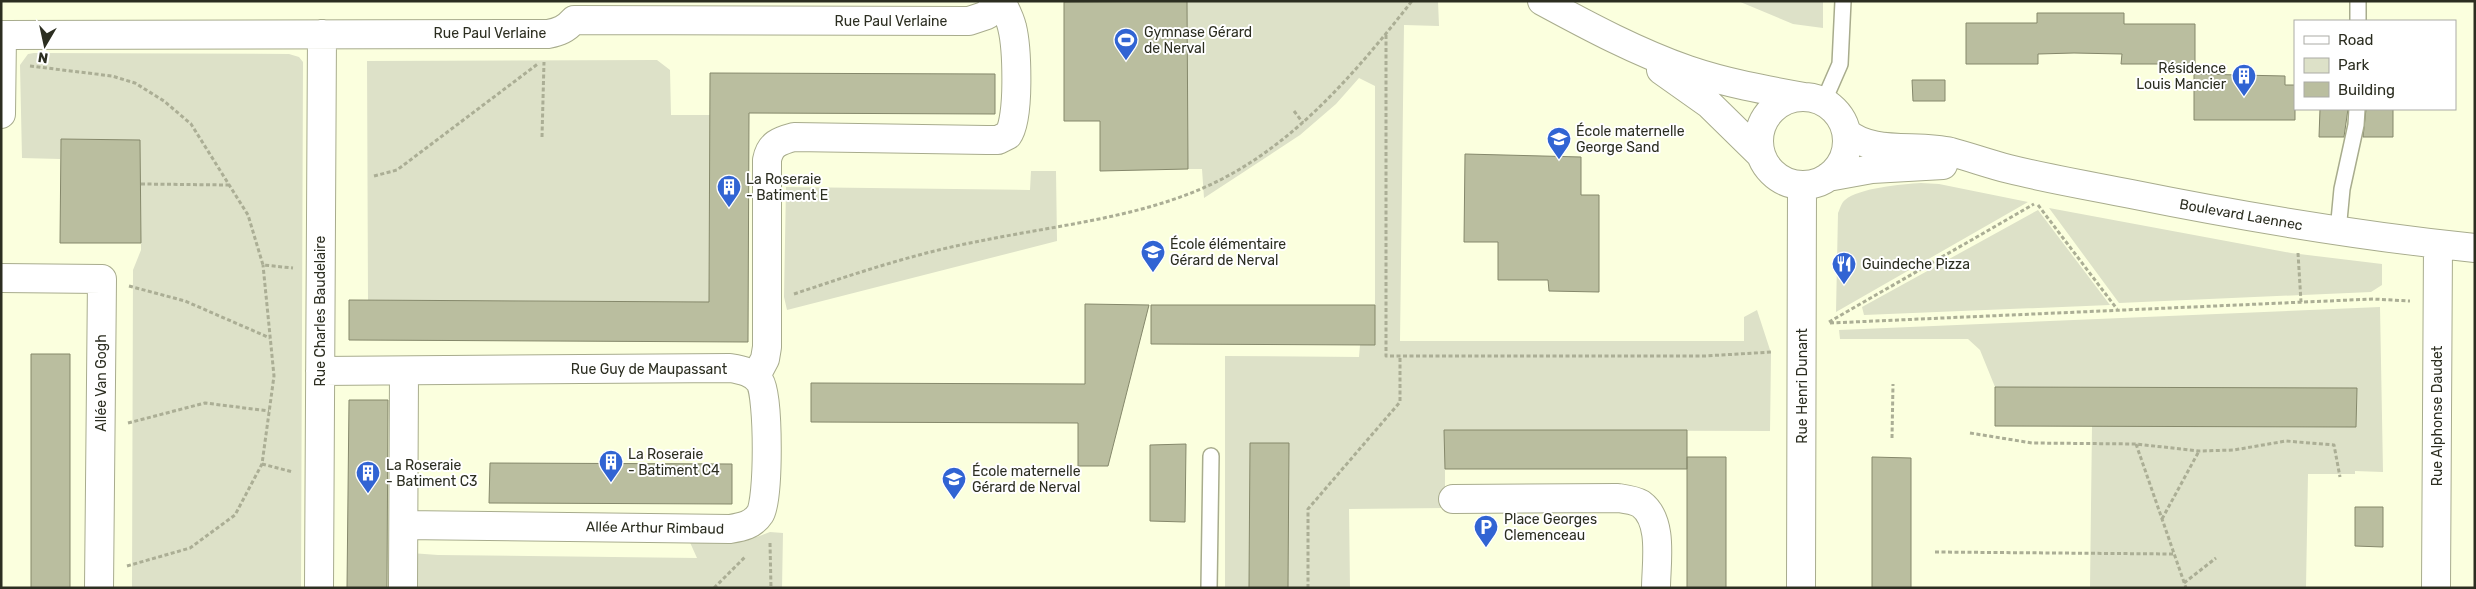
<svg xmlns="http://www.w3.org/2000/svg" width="2476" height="589" font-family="Rubik,sans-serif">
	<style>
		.green { fill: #dde1c8 }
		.building { fill: #babe9f; stroke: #85886b }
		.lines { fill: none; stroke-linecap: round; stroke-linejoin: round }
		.service-casing { stroke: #a8ac8d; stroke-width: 18 }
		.minor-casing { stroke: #a8ac8d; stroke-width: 30 }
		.path { stroke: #abae95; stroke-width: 3; stroke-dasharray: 4 2.5; stroke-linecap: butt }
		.service { stroke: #fff; stroke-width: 15 }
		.minor { stroke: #fff; stroke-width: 28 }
		.labels { text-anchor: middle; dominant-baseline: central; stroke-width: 4; stroke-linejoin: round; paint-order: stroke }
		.street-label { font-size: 14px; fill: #2c2e21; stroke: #fff }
		.poi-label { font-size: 14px; fill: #2c2e21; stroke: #fff; text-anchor: start }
	</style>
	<rect width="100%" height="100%" fill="#fbffde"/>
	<path class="green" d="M 1187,1 L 1438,1 L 1439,26 L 1404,25 L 1400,341 L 1744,341 L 1744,317 L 1757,310 L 1771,353 L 1770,431 L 1445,430 L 1445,508 L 1349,509 L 1350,588 L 1288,588 L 1289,444 L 1250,443 L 1249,588 L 1225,588 L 1225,356 L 1359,357 L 1360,345 L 1375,344 L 1375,86 L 1359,78 L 1336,104 L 1300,135 L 1204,198 L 1202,169 L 1188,169 Z
		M 1738,1 L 1823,1 L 1823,28 L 1793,24 Z
		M 34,53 L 289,54 L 299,57 L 303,62 L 301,588 L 132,588 L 133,270 L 141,250 L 140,140 L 61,139 L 60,159 L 22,158 L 20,65 L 28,54 Z
		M 657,60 L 670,70 L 671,115 L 710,115 L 709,302 L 368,300 L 367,61 Z
		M 1031,171 L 1056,171 L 1057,241 L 787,310 L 784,297 L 786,187 L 1030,190 Z
		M 1921,183 L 1939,184 L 2028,202 L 1836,312 L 1838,213 C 1840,209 1841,203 1845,200 C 1859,188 1902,184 1921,183 Z
		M 2049,208 L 2291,253 L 2382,264 L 2382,285 L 2371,292 L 2119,303 Z
		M 2038,210 L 2110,305 L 1864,315 L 1862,307 Z
		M 2380,307 L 2383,472 L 2355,471 L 2355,474 L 2308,474 L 2306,588 L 2090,588 L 2092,426 L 2356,427 L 2357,388 L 1995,387 L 1980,350 L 1968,339 L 1840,339 L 1839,330 Z
		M 770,532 L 783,533 L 782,588 L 412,588 L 411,553 L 438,555 L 697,558 L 688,538 L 757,537 Z"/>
	<path class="building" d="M 1187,1 L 1188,169 L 1100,171 L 1100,121 L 1064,121 L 1064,2 Z
		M 2037,13 L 2124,13 L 2124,24 L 2195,24 L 2195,64 L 2121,64 L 2122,54 L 2074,53 L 2038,54 L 2038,64 L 1966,64 L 1966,23 L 2037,23 Z
		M 710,73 L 995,74 L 995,114 L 749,113 L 748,342 L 349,340 L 349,300 L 709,302 Z
		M 2194,74 L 2285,76 L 2285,85 L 2295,85 L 2295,120 L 2194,120 Z
		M 1912,80 L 1945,80 L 1945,101 L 1913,101 Z
		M 2320,109 L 2348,109 L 2344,137 L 2319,137 Z
		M 2366,109 L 2393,109 L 2393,137 L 2363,137 Z
		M 61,139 L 140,140 L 141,243 L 60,243 Z
		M 1465,154 L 1581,157 L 1581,195 L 1599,195 L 1599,292 L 1549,291 L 1548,280 L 1498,280 L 1498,242 L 1464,242 Z
		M 1085,304 L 1149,305 L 1108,466 L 1078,466 L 1078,423 L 811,422 L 811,383 L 1085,384 Z
		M 1151,305 L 1375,305 L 1375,345 L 1151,344 Z
		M 31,354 L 70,354 L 70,588 L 31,588 Z
		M 1995,387 L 2357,388 L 2356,427 L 1995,426 Z
		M 349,400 L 388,400 L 387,588 L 347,588 Z
		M 1444,430 L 1687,430 L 1687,469 L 1445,469 Z
		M 1250,443 L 1289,443 L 1288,588 L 1249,588 Z
		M 1186,444 L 1185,522 L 1150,521 L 1150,445 Z
		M 1687,457 L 1726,457 L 1726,588 L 1687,588 Z
		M 1872,457 L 1911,458 L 1911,588 L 1872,588 Z
		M 490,463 L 732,464 L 732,504 L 489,503 Z
		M 2355,507 L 2383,507 L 2383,547 L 2355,546 Z"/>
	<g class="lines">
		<defs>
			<path id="service" d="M 2358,21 L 2358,1
				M 1823,103 L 1840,64 L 1843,1
				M 2338,231 L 2342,189 L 2356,125 L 2357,109
				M 1209,588 L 1211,456"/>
			<path id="minor" d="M 1542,1 C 1590,27 1637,52 1688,70 C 1726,83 1765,90 1804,97
				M 1,35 L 548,34 C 559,32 566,29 574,20 L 969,21 L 987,15 L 997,1
				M 1661,70 L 1709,104 L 1761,155
				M1759 141a44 44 0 1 1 88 0a44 44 0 1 1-88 0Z
				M 1,114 L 2,35
				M 1846,132 C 1871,155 1917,144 1951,152 C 1970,157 1989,164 2009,169 C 2049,179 2091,186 2131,194 C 2245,217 2359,236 2475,248
				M 1828,177 L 1872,169 L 1943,165
				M 1,278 L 102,279 L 99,588
				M 320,371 L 730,368 C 742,370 753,372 760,382 C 769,396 769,502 760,514 C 753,525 742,527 730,529 L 404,525
				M 756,376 L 765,359 L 767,347 L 767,160 C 770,144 779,141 794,137 L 987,140 L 998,140 L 1008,135 C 1020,119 1017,47 1012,27 C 1010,18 1005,9 1001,1
				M 1453,499 L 1618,498 C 1625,499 1634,500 1641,504 C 1664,521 1656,563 1656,588
				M 319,588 L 322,34
				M 403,588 L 404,371
				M 1801,588 L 1802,185
				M 2436,588 L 2438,244"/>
		</defs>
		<use href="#service" class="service-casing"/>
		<use href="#minor" class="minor-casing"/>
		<path class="path" d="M 1386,35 L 1386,356 L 1704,356 L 1773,352
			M 30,66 L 112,76 L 135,83 L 164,101 L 191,124 L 248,215 L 263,265 L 293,268
			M 1294,111 L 1303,123
			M 542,137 L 544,62
			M 374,176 L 397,170 L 539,63
			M 141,184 L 229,185
			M 2038,205 L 2117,309
			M 2298,253 L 2301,302
			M 129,286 L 185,301 L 270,338
			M 794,294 C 854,274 913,254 975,242 C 1047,227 1128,219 1196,191 C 1287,154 1353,76 1412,1
			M 1829,322 L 2034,204
			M 1830,323 L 2373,299 L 2410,301
			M 128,423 L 205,403 L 269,411
			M 1970,433 L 2032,443 L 2136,444 L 2199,451 L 2234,450 L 2286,441 L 2334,445 L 2340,477
			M 1892,438 L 1893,384
			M 2136,444 L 2186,588
			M 262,464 L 293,472
			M 2162,519 L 2199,451
			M 770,543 L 771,588
			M 1935,552 L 2174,554
			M 127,566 L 190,548 L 235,515 L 262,464 L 274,376 L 263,265
			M 2184,583 L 2216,558
			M 714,588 L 746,556
			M 1308,588 L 1308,509 L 1400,402 L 1400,357"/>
		<use href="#service" class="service"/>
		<use href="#minor" class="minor"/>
	</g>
	<defs>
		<symbol id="stadium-pin" viewBox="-11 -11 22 30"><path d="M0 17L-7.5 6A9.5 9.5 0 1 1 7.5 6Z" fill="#3164d3" stroke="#fff"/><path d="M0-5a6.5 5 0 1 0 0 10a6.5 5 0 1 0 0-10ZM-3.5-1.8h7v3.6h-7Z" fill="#fff"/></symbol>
		<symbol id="building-pin" viewBox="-11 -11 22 30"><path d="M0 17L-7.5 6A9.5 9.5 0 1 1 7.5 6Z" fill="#3164d3" stroke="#fff"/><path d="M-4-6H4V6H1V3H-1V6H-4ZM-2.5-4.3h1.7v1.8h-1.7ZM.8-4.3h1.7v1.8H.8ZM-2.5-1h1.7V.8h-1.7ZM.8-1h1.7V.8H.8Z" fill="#fff"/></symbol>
		<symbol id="school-pin" viewBox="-11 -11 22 30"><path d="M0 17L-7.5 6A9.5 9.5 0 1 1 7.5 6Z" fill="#3164d3" stroke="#fff"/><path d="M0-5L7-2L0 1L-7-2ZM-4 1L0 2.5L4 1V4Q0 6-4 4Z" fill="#fff"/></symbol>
		<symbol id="restaurant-pin" viewBox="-11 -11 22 30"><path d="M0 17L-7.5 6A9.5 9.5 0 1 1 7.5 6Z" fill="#3164d3" stroke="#fff"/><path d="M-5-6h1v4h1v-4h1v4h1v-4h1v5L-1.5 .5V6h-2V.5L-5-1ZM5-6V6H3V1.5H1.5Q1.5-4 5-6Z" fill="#fff"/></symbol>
		<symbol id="parking-pin" viewBox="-11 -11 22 30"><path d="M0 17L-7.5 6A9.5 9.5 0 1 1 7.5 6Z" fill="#3164d3" stroke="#fff"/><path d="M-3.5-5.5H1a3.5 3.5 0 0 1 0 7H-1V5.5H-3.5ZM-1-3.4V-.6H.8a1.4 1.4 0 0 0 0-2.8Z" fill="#fff"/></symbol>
	</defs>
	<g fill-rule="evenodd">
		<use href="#stadium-pin" x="1112" y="26" width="28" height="38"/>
		<use href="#building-pin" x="2230" y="62" width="28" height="38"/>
		<use href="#school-pin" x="1545" y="125" width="28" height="38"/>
		<use href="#building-pin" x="715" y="173" width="28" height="38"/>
		<use href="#school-pin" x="1139" y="238" width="28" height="38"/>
		<use href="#restaurant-pin" x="1830" y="250" width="28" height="38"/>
		<use href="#building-pin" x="597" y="448" width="28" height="38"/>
		<use href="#building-pin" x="354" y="459" width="28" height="38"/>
		<use href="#school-pin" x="940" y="465" width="28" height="38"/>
		<use href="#parking-pin" x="1472" y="513" width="28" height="38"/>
	</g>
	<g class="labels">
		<g class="street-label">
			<text x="891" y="21">Rue Paul Verlaine</text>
			<text x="490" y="33">Rue Paul Verlaine</text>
			<text transform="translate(2241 215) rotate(10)">Boulevard Laennec</text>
			<text transform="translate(320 311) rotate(-90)">Rue Charles Baudelaire</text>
			<text x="649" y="369">Rue Guy de Maupassant</text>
			<text transform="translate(101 383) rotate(-90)">Allée Van Gogh</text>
			<text transform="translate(1802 386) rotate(-90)">Rue Henri Dunant</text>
			<text transform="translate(2437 416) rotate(-90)">Rue Alphonse Daudet</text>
			<text transform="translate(655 528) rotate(1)">Allée Arthur Rimbaud</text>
		</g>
		<g class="poi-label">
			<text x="1144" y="32">Gymnase Gérard<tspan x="1144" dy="16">de Nerval</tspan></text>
			<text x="2226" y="68" text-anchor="end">Résidence<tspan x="2226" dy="16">Louis Mancier</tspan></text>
			<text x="1576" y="131">École maternelle<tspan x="1576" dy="16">George Sand</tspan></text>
			<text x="746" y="179">La Roseraie<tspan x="746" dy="16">- Batiment E</tspan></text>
			<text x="1170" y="244">École élémentaire<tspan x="1170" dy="16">Gérard de Nerval</tspan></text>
			<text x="1862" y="264">Guindeche Pizza</text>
			<text x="628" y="454">La Roseraie<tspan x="628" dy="16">- Batiment C4</tspan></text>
			<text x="386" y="465">La Roseraie<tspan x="386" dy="16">- Batiment C3</tspan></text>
			<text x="972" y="471">École maternelle<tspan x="972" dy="16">Gérard de Nerval</tspan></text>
			<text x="1504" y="519">Place Georges<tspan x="1504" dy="16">Clemenceau</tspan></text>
		</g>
	</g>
	<rect width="2476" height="589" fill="none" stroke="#2c2e21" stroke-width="5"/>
	<rect x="2294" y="20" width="162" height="90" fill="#ffffff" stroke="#ababa6"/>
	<rect x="2304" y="36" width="25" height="8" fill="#ffffff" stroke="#ababa6"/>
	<text x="2338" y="45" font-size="15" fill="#2c2e21">Road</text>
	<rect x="2304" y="58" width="25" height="15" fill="#dde1c8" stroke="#ababa6"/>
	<text x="2338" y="70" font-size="15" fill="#2c2e21">Park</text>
	<rect x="2304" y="82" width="25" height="15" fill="#babe9f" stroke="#ababa6"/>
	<text x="2338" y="95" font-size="15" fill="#2c2e21">Building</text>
	<g transform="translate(45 45) rotate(189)" stroke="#ffffff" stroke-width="4" paint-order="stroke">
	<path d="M0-4L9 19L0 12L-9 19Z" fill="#2c2e21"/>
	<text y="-8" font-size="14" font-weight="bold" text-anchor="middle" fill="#2c2e21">N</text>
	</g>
</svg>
